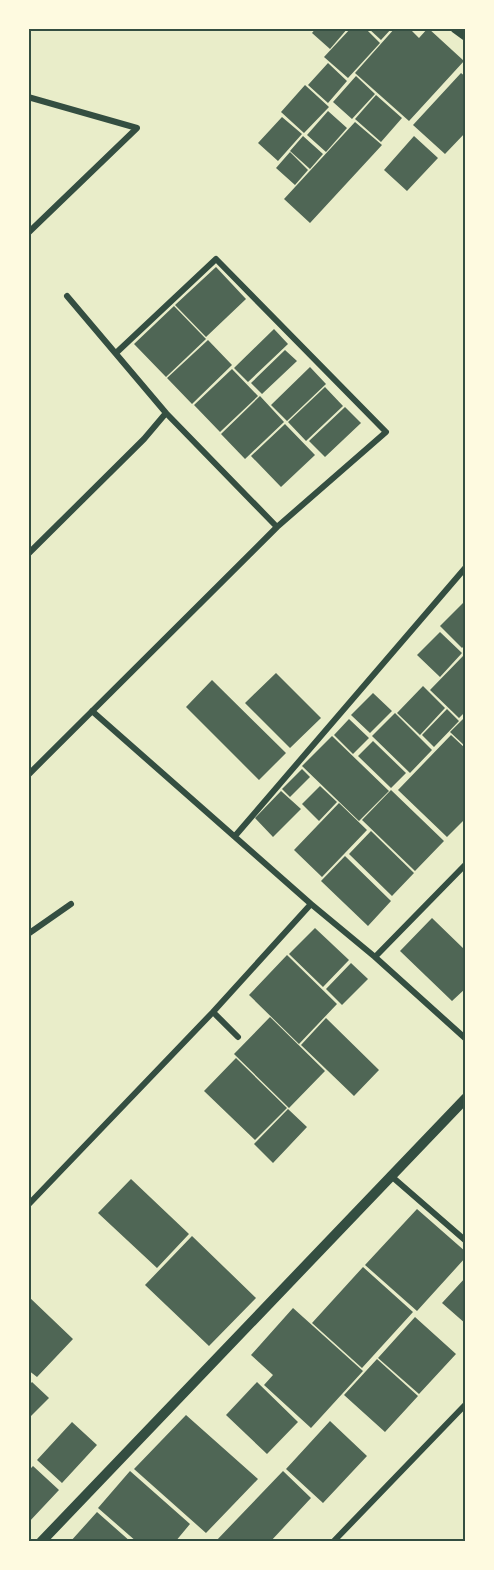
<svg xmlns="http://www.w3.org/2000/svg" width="494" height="1570" font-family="'Public Sans',sans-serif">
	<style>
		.building { fill: #4f6655 }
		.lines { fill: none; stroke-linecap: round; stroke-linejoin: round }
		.minor { stroke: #344e41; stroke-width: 6 }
		.tertiary { stroke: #344e41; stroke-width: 10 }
		.neatline { fill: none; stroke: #344e41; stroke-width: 2 }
	</style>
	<rect width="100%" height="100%" fill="#e9edc9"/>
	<path class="building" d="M 316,28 L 348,28 L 330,49 L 312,33 Z
		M 351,28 L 365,28 L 380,43 L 348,78 L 324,57 Z
		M 368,28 L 392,28 L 381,40 Z
		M 395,28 L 409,28 L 419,38 L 428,28 L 464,61 L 409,121 L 355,73 Z
		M 328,63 L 347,81 L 328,103 L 308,85 Z
		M 461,73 L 466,77 L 466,132 L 445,154 L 413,125 Z
		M 356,76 L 375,94 L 352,119 L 333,102 Z
		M 305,85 L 329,107 L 304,133 L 281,112 Z
		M 376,95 L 402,118 L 381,142 L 355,119 Z
		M 328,111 L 347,128 L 326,152 L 307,135 Z
		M 282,117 L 302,134 L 278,161 L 258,143 Z
		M 355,122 L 382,145 L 310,223 L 284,199 Z
		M 303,136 L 323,154 L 310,169 L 290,151 Z
		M 414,136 L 438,158 L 407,191 L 384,170 Z
		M 290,152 L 308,170 L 295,185 L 276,168 Z
		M 216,267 L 246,299 L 206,337 L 175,305 Z
		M 174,306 L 206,339 L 166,377 L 134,344 Z
		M 274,329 L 288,344 L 248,382 L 234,368 Z
		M 208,340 L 232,365 L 192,404 L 167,378 Z
		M 285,350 L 297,361 L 262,394 L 251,383 Z
		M 310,367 L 326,384 L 287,421 L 271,405 Z
		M 232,369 L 258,396 L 220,432 L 194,405 Z
		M 325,387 L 343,406 L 306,441 L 288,422 Z
		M 260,396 L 284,422 L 245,459 L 221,434 Z
		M 345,407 L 361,423 L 325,457 L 309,441 Z
		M 285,424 L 315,455 L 281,487 L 251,456 Z
		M 466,600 L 466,644 L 462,648 L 440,626 Z
		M 440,632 L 462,653 L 440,677 L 417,655 Z
		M 463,656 L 466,658 L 466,711 L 459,718 L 430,690 Z
		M 276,673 L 321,718 L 290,748 L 245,703 Z
		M 212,680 L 286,753 L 259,780 L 186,707 Z
		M 423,686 L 445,708 L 420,735 L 397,713 Z
		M 373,693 L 392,711 L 370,733 L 351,715 Z
		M 447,709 L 459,721 L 434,747 L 422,735 Z
		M 395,713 L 432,750 L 410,773 L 372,736 Z
		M 466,716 L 466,747 L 450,732 Z
		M 349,719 L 369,738 L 353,754 L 334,735 Z
		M 451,735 L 466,749 L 466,818 L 447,837 L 398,790 Z
		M 332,736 L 389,791 L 359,821 L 302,766 Z
		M 373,741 L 406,773 L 391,788 L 358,756 Z
		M 302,769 L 310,777 L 290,797 L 282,789 Z
		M 320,786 L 337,802 L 319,821 L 302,804 Z
		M 391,790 L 444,841 L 415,871 L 362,820 Z
		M 281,791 L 301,809 L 273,837 L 255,818 Z
		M 339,803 L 367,830 L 322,877 L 294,850 Z
		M 371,831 L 414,873 L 392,896 L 349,854 Z
		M 345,856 L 391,901 L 368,926 L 321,881 Z
		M 432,918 L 466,951 L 466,988 L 452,1001 L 400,951 Z
		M 315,928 L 349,960 L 323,987 L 289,954 Z
		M 287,955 L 337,1004 L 299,1044 L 249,995 Z
		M 351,963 L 368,979 L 342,1005 L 326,989 Z
		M 270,1017 L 325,1071 L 289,1108 L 234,1054 Z
		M 326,1018 L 379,1070 L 354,1096 L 301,1045 Z
		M 236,1058 L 287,1108 L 255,1140 L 204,1091 Z
		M 288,1109 L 307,1127 L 273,1163 L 254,1144 Z
		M 131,1179 L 189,1234 L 157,1268 L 98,1213 Z
		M 417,1209 L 466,1252 L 466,1257 L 417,1311 L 365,1265 Z
		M 192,1236 L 256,1298 L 209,1346 L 145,1285 Z
		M 363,1267 L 413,1312 L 362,1368 L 312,1323 Z
		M 466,1277 L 466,1324 L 442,1303 Z
		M 28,1296 L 73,1339 L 37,1377 L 28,1370 Z
		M 293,1308 L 363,1371 L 311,1428 L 264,1385 L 273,1375 L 251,1355 Z
		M 415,1317 L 456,1354 L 419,1394 L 378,1358 Z
		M 377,1359 L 418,1396 L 385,1432 L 344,1395 Z
		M 32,1382 L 49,1398 L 28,1419 L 28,1386 Z
		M 257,1382 L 298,1422 L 267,1454 L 226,1415 Z
		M 186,1415 L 258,1479 L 206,1533 L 134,1469 Z
		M 330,1421 L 367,1456 L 323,1503 L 286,1469 Z
		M 72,1422 L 97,1445 L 62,1483 L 37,1460 Z
		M 33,1466 L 59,1490 L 28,1523 L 28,1471 Z
		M 130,1471 L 190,1524 L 175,1542 L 137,1542 L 98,1508 Z
		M 283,1471 L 311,1498 L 270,1542 L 215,1542 Z
		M 97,1512 L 131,1542 L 70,1542 Z"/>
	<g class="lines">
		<path class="minor" d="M 28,97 L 137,128 L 28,233
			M 67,296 L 166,413
			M 28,554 L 144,439 L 166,413 L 277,527
			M 92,711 L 311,904 L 375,957 L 466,1039
			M 28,775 L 277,527 L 386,432 L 216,259 L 116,353
			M 235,836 L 466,567
			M 28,934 L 71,904
			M 375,957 L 466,864
			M 213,1012 L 238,1037
			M 390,1175 L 466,1241
			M 28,1205 L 213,1012 L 311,904
			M 333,1542 L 466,1404"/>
		<path class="tertiary" d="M 455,28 L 466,36
			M 41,1542 L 466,1098"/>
	</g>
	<rect width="494" height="1570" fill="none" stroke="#fefae0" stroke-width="60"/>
	<rect x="30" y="30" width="434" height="1510" class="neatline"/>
</svg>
